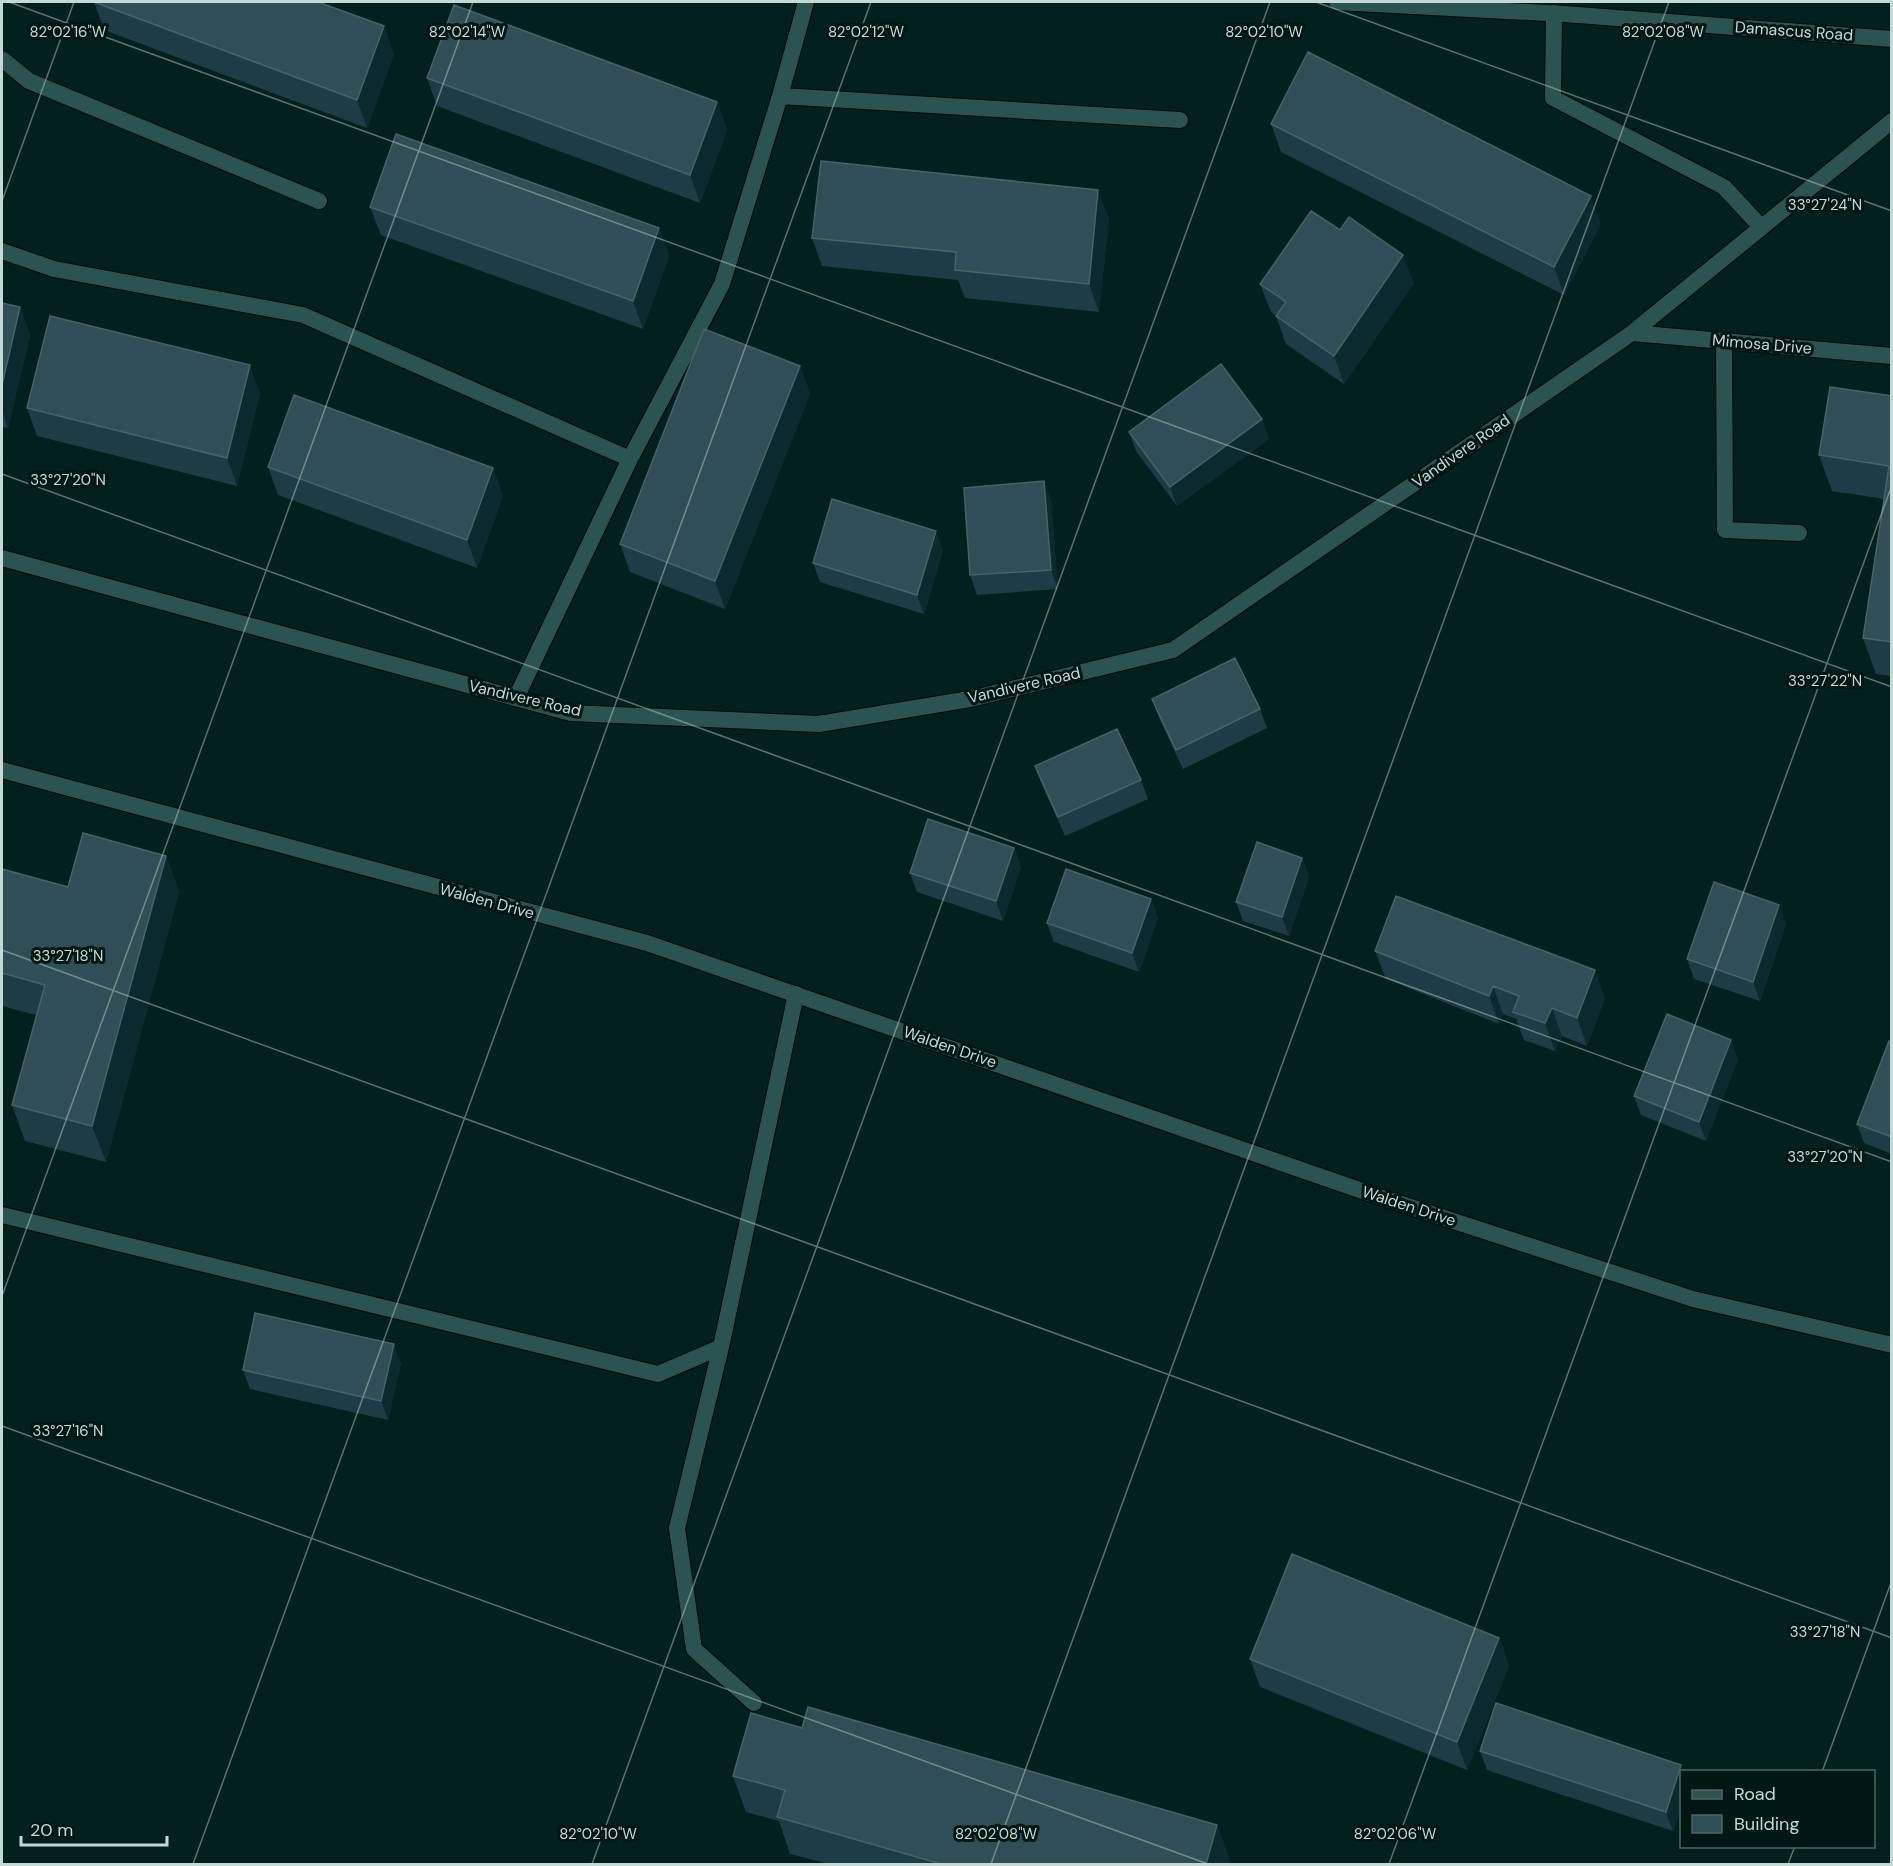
<svg xmlns="http://www.w3.org/2000/svg" width="1893" height="1866" font-family="'DM Sans',sans-serif">
	<style>
		.lines { fill: none; stroke-linecap: round; stroke-linejoin: round }
		.service-casing { stroke: #000907; stroke-width: 18 }
		.minor-casing { stroke: #000907; stroke-width: 18 }
		.tertiary-casing { stroke: #000907; stroke-width: 18 }
		.service { stroke: #2b534f; stroke-width: 16 }
		.minor { stroke: #2b534f; stroke-width: 16 }
		.tertiary { stroke: #2b534f; stroke-width: 16 }
		.wall { fill: #1d3d46 }
		.shaded-wall { fill: #0a2a2f }
		.building { fill: #2f4e55; stroke: #46636a; stroke-width: 1.5 }
		.ticks { fill: none; stroke: #c4d9d6; stroke-width: 1.5; stroke-opacity: 0.45 }
		.labels { text-anchor: middle; dominant-baseline: central; stroke-width: 6; stroke-linejoin: round; paint-order: stroke }
		.street-label { font-size: 16px; fill: #c4d9d6; stroke: #001714 }
		.ticks-label { font-size: 15px; text-anchor: middle; fill: #c4d9d6; stroke: #001714; stroke-width: 6; stroke-linejoin: round; paint-order: stroke }
	</style>
	<rect width="100%" height="100%" fill="#02201d"/>
	<g class="lines">
		<defs>
			<path id="service" d="M 1554,13 L 1553,98 L 1724,187 L 1761,227
				M 2,59 L 29,81 L 319,201
				M 780,96 L 1180,120
				M 2,251 L 54,269 L 303,315 L 630,459
				M 1724,341 L 1725,530 L 1799,533
				M 516,698 L 630,459 L 722,284 L 780,96 L 806,2
				M 2,1215 L 658,1374 L 721,1347 L 796,994
				M 721,1347 L 677,1528 L 694,1649 L 754,1703"/>
			<path id="minor" d="M 1337,2 L 1565,14 L 1892,39
				M 1632,333 L 1892,356
				M 2,558 L 571,713 L 819,724 L 970,699 L 1173,650 L 1632,333 L 1892,121"/>
			<path id="tertiary" d="M 2,770 L 647,943 L 1374,1195 L 1693,1299 L 1892,1345"/>
		</defs>
		<use href="#service" class="service-casing"/>
		<use href="#minor" class="minor-casing"/>
		<use href="#tertiary" class="tertiary-casing"/>
		<use href="#service" class="service"/>
		<use href="#minor" class="minor"/>
		<use href="#tertiary" class="tertiary"/>
	</g>
	<path class="wall" d="M 94,2 L 394,54 L 367,128 L 104,30 Z
		M 427,78 L 717,102 L 727,130 L 700,203 L 437,106 Z
		M 1271,124 L 1601,224 L 1564,295 L 1281,152 Z
		M 370,207 L 659,228 L 669,256 L 643,329 L 381,235 Z
		M 1109,218 L 1099,312 L 965,298 L 958,280 L 822,266 L 812,238 Z
		M 1340,230 L 1414,283 L 1344,384 L 1286,344 L 1276,316 L 1271,312 L 1260,284 Z
		M 2,303 L 20,307 L 30,335 L 8,428 L 2,427 Z
		M 800,366 L 810,394 L 725,609 L 630,572 L 620,544 Z
		M 260,393 L 237,486 L 37,436 L 27,408 Z
		M 1892,396 L 1892,676 L 1876,674 L 1863,638 L 1884,499 L 1832,491 L 1819,455 Z
		M 1262,419 L 1269,439 L 1177,506 L 1136,451 L 1129,432 Z
		M 268,467 L 493,468 L 503,496 L 477,568 L 278,495 Z
		M 1044,481 L 1051,501 L 1058,589 L 977,595 L 970,575 Z
		M 943,550 L 924,614 L 820,582 L 813,563 Z
		M 1152,699 L 1260,709 L 1267,728 L 1183,769 L 1159,718 Z
		M 1035,766 L 1141,780 L 1148,799 L 1065,836 L 1042,785 Z
		M 1014,848 L 1021,867 L 1003,921 L 917,892 L 910,873 Z
		M 166,856 L 179,892 L 106,1162 L 25,1141 L 12,1105 L 36,1015 L 2,1006 L 2,869 L 68,887 Z
		M 1302,858 L 1309,877 L 1289,936 L 1243,921 L 1236,902 Z
		M 1151,899 L 1158,918 L 1139,972 L 1054,942 L 1047,923 Z
		M 1786,924 L 1760,1001 L 1694,979 L 1687,959 Z
		M 1375,951 L 1605,998 L 1587,1046 L 1562,1036 L 1555,1051 L 1524,1040 L 1516,1019 L 1503,1014 L 1499,1024 L 1386,979 Z
		M 1892,1043 L 1892,1154 L 1864,1143 L 1857,1124 Z
		M 1738,1059 L 1706,1141 L 1641,1115 L 1634,1096 Z
		M 401,1363 L 388,1420 L 250,1389 L 243,1370 Z
		M 1499,1638 L 1509,1666 L 1467,1770 L 1260,1687 L 1250,1659 Z
		M 802,1728 L 1217,1825 L 1230,1861 L 1230,1864 L 829,1864 L 790,1854 L 779,1821 L 746,1812 L 733,1776 Z
		M 1480,1751 L 1682,1772 L 1682,1805 L 1673,1831 L 1487,1770 Z"/>
	<path class="shaded-wall" d="M 384,26 L 394,54 L 367,128 L 357,100 Z
		M 717,102 L 727,130 L 700,203 L 690,175 Z
		M 1098,190 L 1109,218 L 1099,312 L 1089,284 Z
		M 1591,196 L 1601,224 L 1564,295 L 1554,267 Z
		M 659,228 L 669,256 L 643,329 L 633,301 Z
		M 1403,255 L 1414,283 L 1344,384 L 1334,356 Z
		M 20,307 L 30,335 L 8,428 L 2,410 L 2,385 Z
		M 250,365 L 260,393 L 237,486 L 227,458 Z
		M 800,366 L 810,394 L 725,609 L 715,581 Z
		M 1262,419 L 1269,439 L 1177,506 L 1170,487 Z
		M 493,468 L 503,496 L 477,568 L 467,540 Z
		M 1044,481 L 1051,501 L 1058,589 L 1051,570 Z
		M 936,531 L 943,550 L 924,614 L 917,595 Z
		M 1014,848 L 1021,867 L 1003,921 L 996,901 Z
		M 166,856 L 179,892 L 106,1162 L 92,1126 Z
		M 1302,858 L 1309,877 L 1289,936 L 1282,917 Z
		M 1151,899 L 1158,918 L 1139,972 L 1132,953 Z
		M 1779,905 L 1786,924 L 1760,1001 L 1753,982 Z
		M 1595,970 L 1605,998 L 1587,1046 L 1577,1018 Z
		M 1493,986 L 1503,1014 L 1499,1024 L 1489,996 Z
		M 1552,1008 L 1562,1036 L 1555,1051 L 1545,1023 Z
		M 1731,1040 L 1738,1059 L 1706,1141 L 1699,1122 Z
		M 394,1344 L 401,1363 L 388,1420 L 381,1401 Z
		M 1499,1638 L 1509,1666 L 1467,1770 L 1457,1742 Z
		M 1681,1765 L 1684,1772 L 1682,1772 L 1682,1805 L 1673,1831 L 1666,1812 Z
		M 1217,1825 L 1230,1861 L 1230,1864 L 1206,1864 Z"/>
	<path class="building" d="M 94,2 L 318,2 L 384,26 L 357,100 Z
		M 454,5 L 717,102 L 690,175 L 427,78 Z
		M 1308,52 L 1591,196 L 1554,267 L 1271,124 Z
		M 396,134 L 659,228 L 633,301 L 370,207 Z
		M 821,161 L 1098,190 L 1089,284 L 955,270 L 956,252 L 812,238 Z
		M 1311,211 L 1340,230 L 1349,217 L 1403,255 L 1334,356 L 1276,316 L 1286,302 L 1260,284 Z
		M 2,303 L 20,307 L 2,385 Z
		M 50,316 L 250,365 L 227,458 L 27,408 Z
		M 704,329 L 800,366 L 715,581 L 620,544 Z
		M 1221,364 L 1262,419 L 1170,487 L 1129,432 Z
		M 1830,387 L 1892,396 L 1892,642 L 1863,638 L 1889,466 L 1819,455 Z
		M 294,395 L 493,468 L 467,540 L 268,467 Z
		M 1044,481 L 1051,570 L 970,575 L 964,488 Z
		M 832,499 L 936,531 L 917,595 L 813,563 Z
		M 1235,658 L 1260,709 L 1176,750 L 1152,699 Z
		M 1117,729 L 1141,780 L 1058,817 L 1035,766 Z
		M 928,819 L 1014,848 L 996,901 L 910,873 Z
		M 83,833 L 166,856 L 92,1126 L 12,1105 L 45,985 L 2,973 L 2,869 L 68,887 Z
		M 1257,842 L 1302,858 L 1282,917 L 1236,902 Z
		M 1066,869 L 1151,899 L 1132,953 L 1047,923 Z
		M 1714,882 L 1779,905 L 1753,982 L 1687,959 Z
		M 1396,896 L 1595,970 L 1577,1018 L 1552,1008 L 1545,1023 L 1513,1012 L 1519,996 L 1493,986 L 1489,996 L 1375,951 Z
		M 1667,1014 L 1731,1040 L 1699,1122 L 1634,1096 Z
		M 1889,1041 L 1892,1043 L 1892,1137 L 1857,1124 Z
		M 255,1313 L 394,1344 L 381,1401 L 243,1370 Z
		M 1292,1554 L 1499,1638 L 1457,1742 L 1250,1659 Z
		M 1496,1703 L 1681,1765 L 1666,1812 L 1480,1751 Z
		M 808,1707 L 1217,1825 L 1206,1864 L 941,1864 L 777,1817 L 785,1790 L 733,1776 L 751,1713 L 802,1728 Z"/>
	<path class="ticks" d="M 9,2 L 1892,687M 1316,2 L 1892,211M 2,201 L 74,2M 2,474 L 1892,1162M 2,950 L 1892,1638M 2,1296 L 473,2M 2,1426 L 1208,1864M 1822,1772 L 1892,1580M 193,1864 L 871,2M 592,1864 L 1270,2M 991,1864 L 1669,2M 1389,1864 L 1892,485M 1788,1864 L 1795,1846"/>
	<g class="labels">
		<g class="street-label">
			<text transform="translate(1794 31) rotate(4)">Damascus Road</text>
			<text transform="translate(1762 344) rotate(5)">Mimosa Drive</text>
			<text transform="translate(1461 451) rotate(-35)">Vandivere Road</text>
			<text transform="translate(1024 685) rotate(-13)">Vandivere Road</text>
			<text transform="translate(525 698) rotate(13)">Vandivere Road</text>
			<text transform="translate(487 901) rotate(15)">Walden Drive</text>
			<text transform="translate(950 1047) rotate(19)">Walden Drive</text>
			<text transform="translate(1409 1206) rotate(18)">Walden Drive</text>
		</g>
	</g>
	<g class="ticks-label">
		<text x="68" y="37">82°02'16"W</text>
		<text x="467" y="37">82°02'14"W</text>
		<text x="866" y="37">82°02'12"W</text>
		<text x="1264" y="37">82°02'10"W</text>
		<text x="1663" y="37">82°02'08"W</text>
		<text x="1825" y="210">33°27'24"N</text>
		<text x="68" y="485">33°27'20"N</text>
		<text x="1825" y="686">33°27'22"N</text>
		<text x="68" y="961">33°27'18"N</text>
		<text x="1825" y="1162">33°27'20"N</text>
		<text x="68" y="1436">33°27'16"N</text>
		<text x="1825" y="1637">33°27'18"N</text>
		<text x="598" y="1839">82°02'10"W</text>
		<text x="996" y="1839">82°02'08"W</text>
		<text x="1395" y="1839">82°02'06"W</text>
	</g>
	<rect width="1893" height="1866" fill="none" stroke="#c4d9d6" stroke-width="6"/>
	<rect x="1680" y="1770" width="195" height="78" fill="#001714" stroke="#4e6562" stroke-width="1.5"/>
	<rect x="1692" y="1790" width="30" height="9" fill="#2b534f" stroke="#4e6562" stroke-width="1.5"/>
	<text x="1734" y="1800" font-size="18" fill="#c4d9d6">Road</text>
	<rect x="1692" y="1815" width="30" height="18" fill="#2f4e55" stroke="#4e6562" stroke-width="1.5"/>
	<text x="1734" y="1830" font-size="18" fill="#c4d9d6">Building</text>
	<path d="M21 1836v9h146v-9" fill="none" stroke="#c4d9d6" stroke-width="3"/>
	<text x="30" y="1836" font-size="18" fill="#c4d9d6" stroke="#001714" stroke-width="4.5" paint-order="stroke">20 m</text>
</svg>
